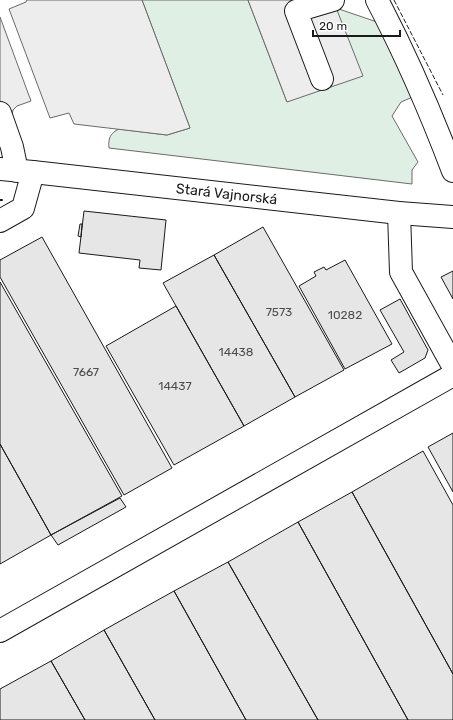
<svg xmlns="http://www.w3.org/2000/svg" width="453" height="720" font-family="Rubik,sans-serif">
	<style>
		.green { fill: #e0efe3; stroke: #6a6a6a }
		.parking { fill: #ededed; stroke: #6a6a6a }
		.building { fill: #e6e6e6; stroke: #1a1a1a }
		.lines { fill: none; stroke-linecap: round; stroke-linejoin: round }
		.minor-casing { stroke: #1a1a1a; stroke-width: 24 }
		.minor { stroke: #fff; stroke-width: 22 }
		.fence { stroke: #1a1a1a; stroke-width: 1; stroke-dasharray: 5 2; stroke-linecap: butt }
		.wall { stroke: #1a1a1a; stroke-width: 2 }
		.labels { text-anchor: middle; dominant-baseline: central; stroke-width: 3; stroke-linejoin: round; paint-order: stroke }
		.number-label { font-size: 12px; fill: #4d4d4d }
		.street-label { font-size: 14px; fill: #1a1a1a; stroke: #fff }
	</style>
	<rect width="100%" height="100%" fill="#fff"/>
	<path class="green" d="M 142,0 L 248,0 L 287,102 L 336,8 L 377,22 L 415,96 L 401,102 L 392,116 L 418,162 L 412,170 L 412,184 L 109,148 C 108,139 110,133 119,129 L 167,135 L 190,128 Z"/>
	<path class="parking" d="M 27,0 L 142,0 L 190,128 L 167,135 L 74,124 L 69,113 L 50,118 L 9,9 L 26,2 Z
		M 248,0 L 333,0 L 363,76 L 287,102 Z
		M 0,17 L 31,101 L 17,106 L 13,110 L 12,115 L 0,128 Z"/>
	<path class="building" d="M 84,211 L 166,220 L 161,270 L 139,268 L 140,260 L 79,253 Z
		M 80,224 L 82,224 L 81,237 L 78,236 Z
		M 263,227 L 344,370 L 295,397 L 214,255 Z
		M 42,237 L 172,468 L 124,495 L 0,277 L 0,260 Z
		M 214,255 L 295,397 L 244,426 L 163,283 Z
		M 345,260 L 392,344 L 345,369 L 299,286 L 316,276 L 314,272 L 324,267 L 326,270 Z
		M 453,271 L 453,299 L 441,277 Z
		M 0,282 L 122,496 L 51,535 L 0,444 Z
		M 400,299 L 428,350 L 425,358 L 399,373 L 391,360 L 404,352 L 380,310 Z
		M 176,306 L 244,426 L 174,465 L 106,346 Z
		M 453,433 L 453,492 L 428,447 Z
		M 0,444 L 51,535 L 0,564 Z
		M 423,451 L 453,505 L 453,674 L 352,492 Z
		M 352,492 L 453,674 L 453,720 L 408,720 L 298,522 Z
		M 120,498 L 126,507 L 58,545 L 51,535 Z
		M 298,522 L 408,720 L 318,720 L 228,562 Z
		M 228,562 L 318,720 L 246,720 L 174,591 Z
		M 174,591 L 246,720 L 155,720 L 104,630 Z
		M 104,630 L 155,720 L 85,720 L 51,661 Z
		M 51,661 L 85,720 L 0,720 L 0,689 Z"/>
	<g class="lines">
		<defs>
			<g id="minor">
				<path d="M 377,0 C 406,55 431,113 453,171"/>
				<path d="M 322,79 L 296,11 L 333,0"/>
				<path d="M 0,113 L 12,147 L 17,171"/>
				<path id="s1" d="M 0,169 L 33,172 L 399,213 L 453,217"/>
				<path d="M 399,213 L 401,272 L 453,366"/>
				<path d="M 0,221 L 23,208 L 33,172"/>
				<path d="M 0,631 L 453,375"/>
			</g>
		</defs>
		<use href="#minor" class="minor-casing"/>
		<use href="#minor" class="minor"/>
		<path class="fence" d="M 394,0 L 443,95"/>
		<path class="wall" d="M 0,200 L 2,200"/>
	</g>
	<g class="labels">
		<g class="number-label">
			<text x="279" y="312">7573</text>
			<text x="345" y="315">10282</text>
			<text x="236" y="352">14438</text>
			<text x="86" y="372">7667</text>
			<text x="175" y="386">14437</text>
		</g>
		<g class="street-label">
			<text stroke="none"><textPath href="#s1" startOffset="228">Stará Vajnorská</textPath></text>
		</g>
	</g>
	<path d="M313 30v6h87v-6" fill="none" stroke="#1a1a1a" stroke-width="2"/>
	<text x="319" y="30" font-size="12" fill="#1a1a1a" stroke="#ffffff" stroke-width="3" paint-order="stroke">20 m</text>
</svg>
